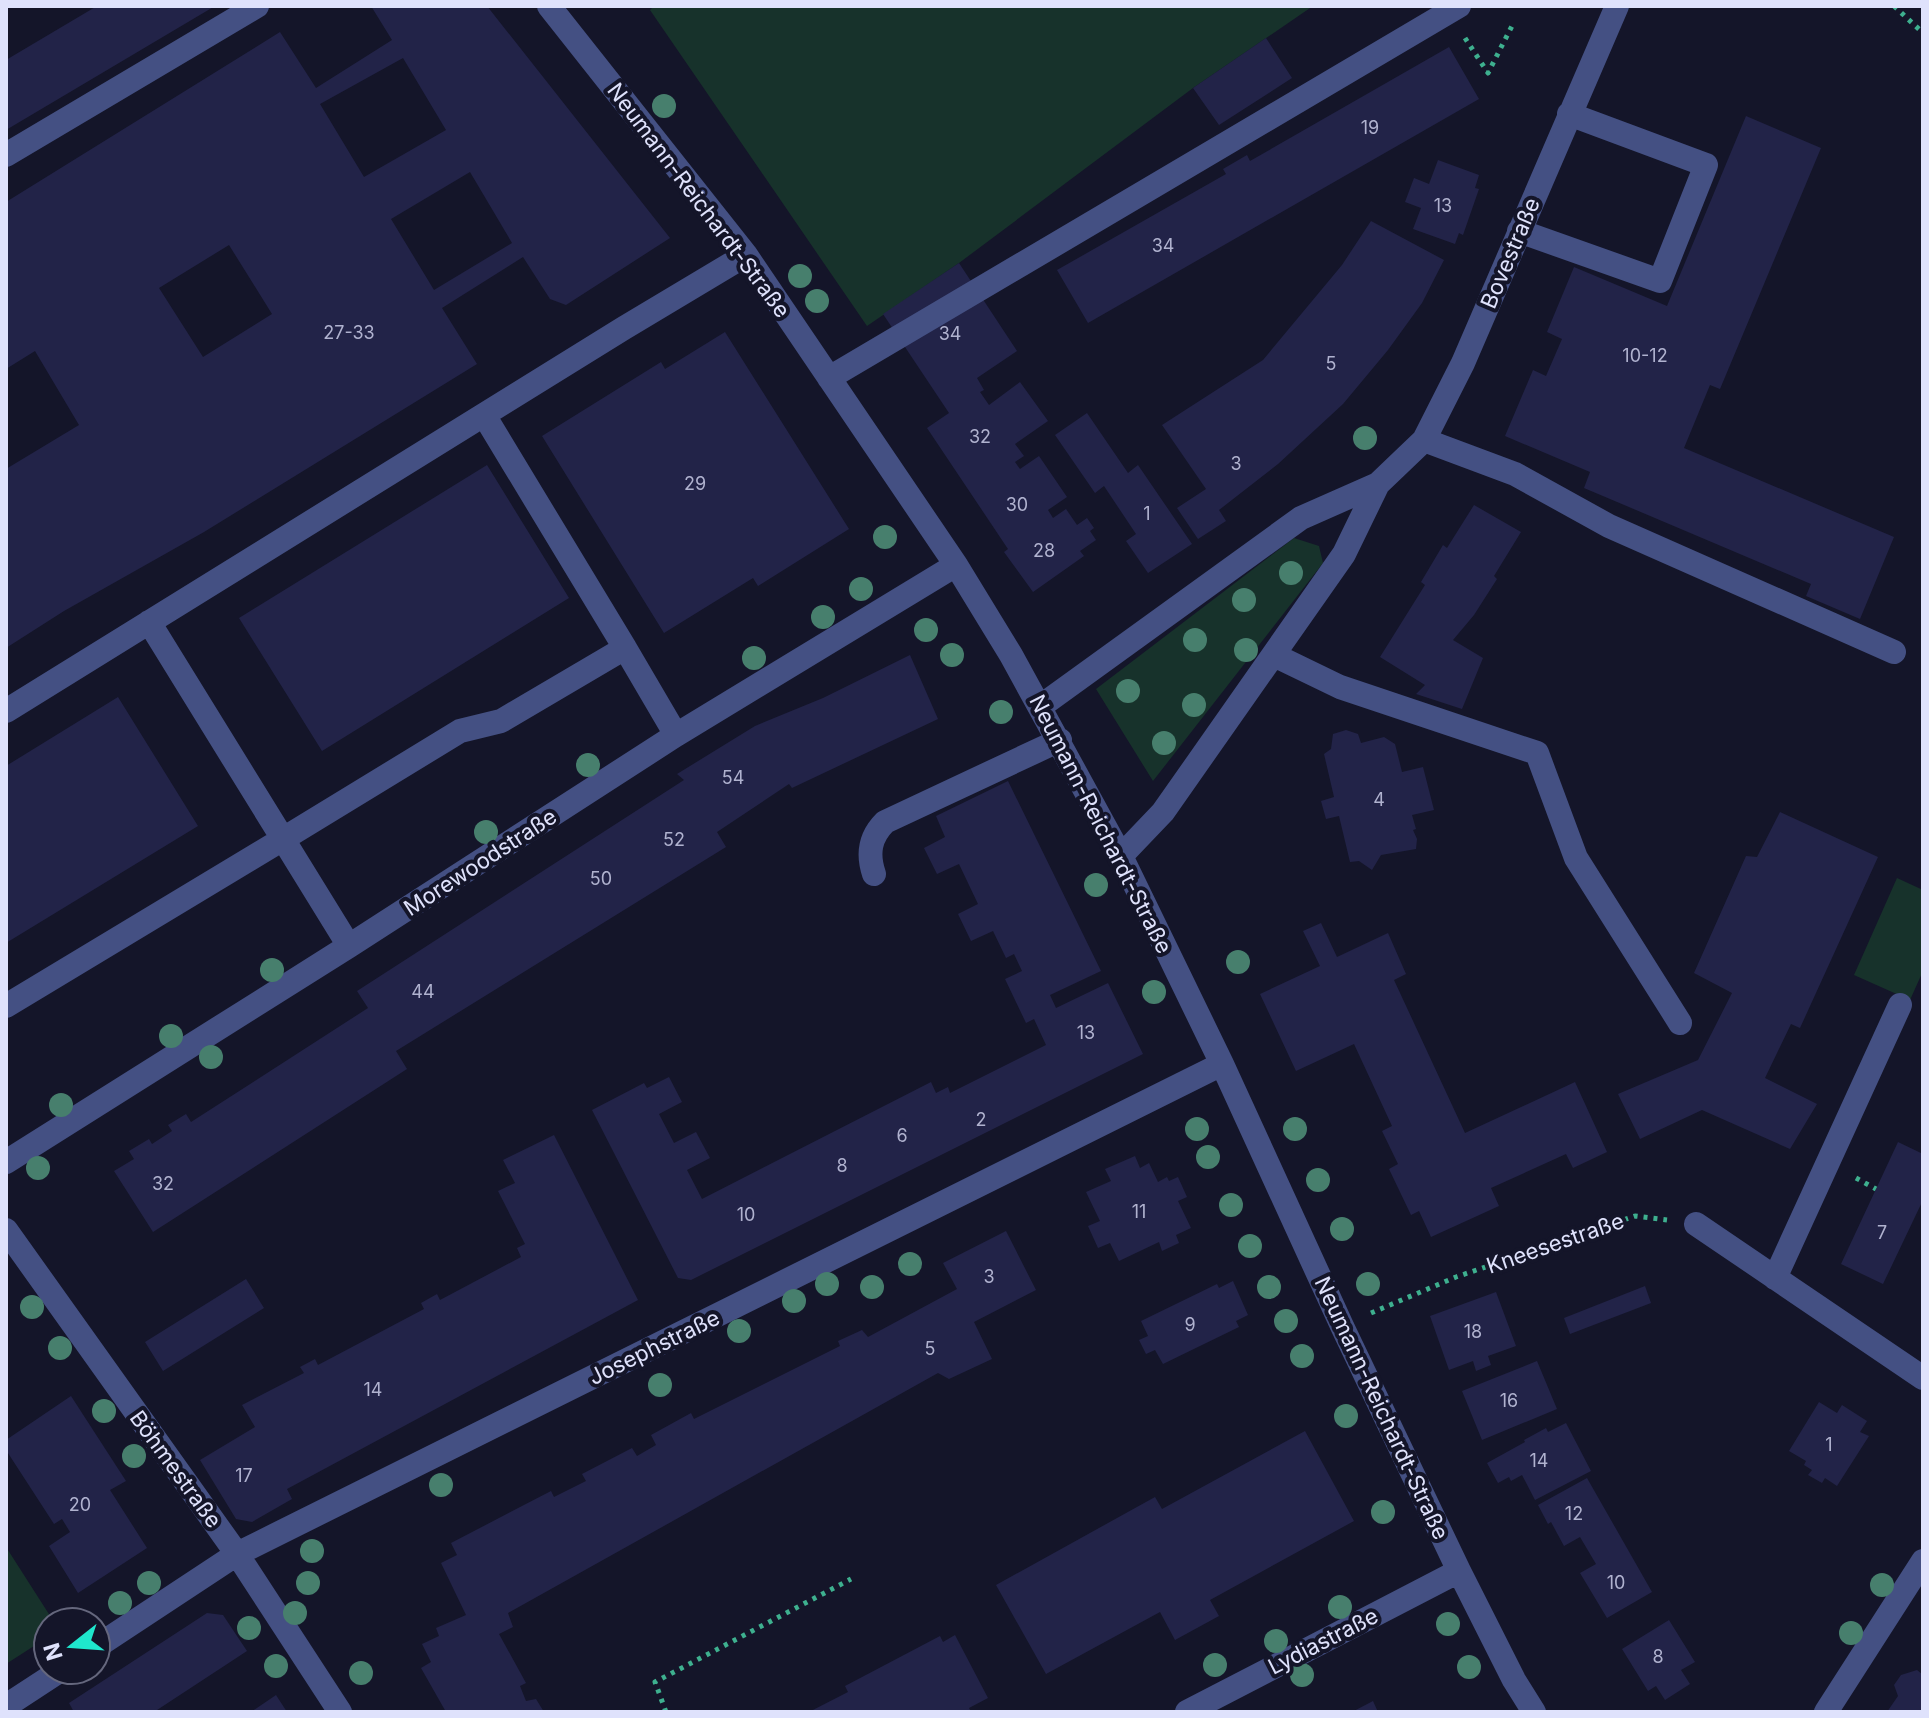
<svg xmlns="http://www.w3.org/2000/svg" width="1929" height="1718" font-family="Inter,sans-serif">
	<style>
		.green { fill: #17322b }
		.building { fill: #222348; fill-rule: evenodd }
		.lines { fill: none; stroke-linecap: round; stroke-linejoin: round }
		.path { stroke: #3eb08f; stroke-width: 5; stroke-dasharray: 4 6; stroke-linecap: butt }
		.minor { stroke: #445083; stroke-width: 24 }
		.tree { fill: #477f6d }
		.labels { text-anchor: middle; dominant-baseline: central; stroke-width: 8; stroke-linejoin: round; paint-order: stroke }
		.number-label { font-size: 18px; fill: #b0b2cf }
		.street-label { font-size: 22px; fill: #dfe2fc; stroke: #141529 }
	</style>
	<rect width="100%" height="100%" fill="#141529"/>
	<path class="green" d="M 654,6 L 1313,6 L 1193,88 L 959,263 L 867,326 L 650,10 Z
		M 1294,538 L 1319,546 L 1323,563 L 1153,781 L 1096,689 Z
		M 1897,878 L 1923,890 L 1923,971 L 1910,1000 L 1854,975 Z
		M 6,1547 L 54,1622 L 48,1622 L 48,1637 L 6,1664 Z"/>
	<path class="building" d="M 97,6 L 215,6 L 6,130 L 6,60 Z
		M 371,6 L 487,6 L 670,238 L 566,305 L 550,299 L 523,257 L 442,308 L 477,364 L 204,532 L 64,611 L 6,648 L 6,469 L 79,425 L 35,351 L 6,369 L 6,202 L 280,32 L 316,88 L 392,40 ZM 403,58 L 446,130 L 364,177 L 320,104 ZM 470,172 L 512,243 L 434,290 L 391,219 ZM 229,245 L 272,314 L 203,357 L 159,288 Z
		M 1266,38 L 1292,78 L 1219,125 L 1193,88 Z
		M 1449,47 L 1479,99 L 1088,323 L 1057,270 L 1226,174 L 1223,169 L 1247,155 L 1250,161 Z
		M 1746,116 L 1821,148 L 1720,389 L 1710,385 L 1684,448 L 1894,537 L 1860,619 L 1806,596 L 1811,584 L 1584,488 L 1590,472 L 1505,436 L 1533,370 L 1546,376 L 1562,339 L 1547,332 L 1574,267 L 1667,306 Z
		M 1438,160 L 1479,175 L 1475,188 L 1479,189 L 1463,235 L 1459,233 L 1455,244 L 1413,229 L 1421,208 L 1405,202 L 1414,178 L 1429,184 Z
		M 1371,221 L 1444,260 L 1422,303 L 1388,350 L 1343,404 L 1278,464 L 1219,510 L 1226,521 L 1198,539 L 1177,508 L 1206,489 L 1162,425 L 1263,360 L 1342,265 Z
		M 959,263 L 1017,351 L 977,378 L 984,390 L 980,392 L 989,405 L 1020,382 L 1048,421 L 1015,444 L 1024,456 L 1015,462 L 1020,469 L 1039,456 L 1067,497 L 1048,510 L 1053,518 L 1066,509 L 1077,525 L 1087,518 L 1094,528 L 1090,531 L 1096,540 L 1080,551 L 1084,556 L 1033,592 L 1004,552 L 1008,549 L 927,428 L 949,413 L 883,314 Z
		M 725,332 L 849,529 L 758,586 L 753,578 L 664,633 L 542,436 L 661,362 L 665,369 Z
		M 1087,413 L 1128,473 L 1138,465 L 1192,544 L 1148,573 L 1126,541 L 1136,534 L 1104,486 L 1095,493 L 1055,435 Z
		M 487,465 L 569,598 L 322,751 L 239,618 Z
		M 1474,505 L 1521,532 L 1494,576 L 1497,579 L 1474,615 L 1453,640 L 1483,658 L 1462,709 L 1416,694 L 1425,685 L 1380,657 L 1425,585 L 1421,582 L 1443,545 L 1447,548 Z
		M 910,655 L 938,719 L 792,788 L 789,784 L 717,832 L 726,847 L 396,1051 L 407,1069 L 153,1232 L 114,1171 L 134,1159 L 129,1151 L 149,1139 L 152,1144 L 172,1131 L 168,1125 L 186,1114 L 191,1122 L 368,1008 L 357,991 L 684,780 L 677,774 L 755,726 L 823,698 Z
		M 118,697 L 198,826 L 6,943 L 6,766 Z
		M 1346,730 L 1358,734 L 1361,743 L 1384,737 L 1395,744 L 1402,772 L 1423,767 L 1434,810 L 1412,815 L 1416,829 L 1413,830 L 1417,839 L 1416,849 L 1381,855 L 1372,870 L 1359,861 L 1350,862 L 1339,816 L 1326,819 L 1321,801 L 1334,797 L 1324,754 L 1331,749 L 1333,734 Z
		M 1008,781 L 1101,971 L 1050,995 L 1056,1008 L 1108,983 L 1143,1054 L 691,1280 L 678,1278 L 592,1110 L 644,1083 L 647,1088 L 669,1077 L 682,1102 L 659,1114 L 674,1143 L 696,1132 L 710,1158 L 687,1170 L 702,1199 L 931,1082 L 936,1093 L 948,1087 L 950,1093 L 1046,1045 L 1034,1019 L 1026,1023 L 1005,979 L 1022,971 L 1014,954 L 1006,958 L 993,931 L 971,941 L 958,914 L 978,904 L 959,864 L 937,874 L 924,848 L 945,837 L 936,816 Z
		M 1780,812 L 1878,857 L 1800,1028 L 1791,1024 L 1765,1078 L 1817,1104 L 1790,1149 L 1702,1110 L 1640,1139 L 1618,1094 L 1698,1060 L 1732,993 L 1694,973 L 1746,856 L 1757,857 Z
		M 1321,923 L 1337,957 L 1388,933 L 1406,974 L 1394,980 L 1465,1133 L 1575,1082 L 1607,1152 L 1573,1168 L 1566,1154 L 1491,1188 L 1499,1206 L 1431,1237 L 1419,1211 L 1411,1215 L 1389,1169 L 1398,1164 L 1382,1131 L 1392,1126 L 1354,1044 L 1296,1071 L 1260,994 L 1320,966 L 1303,931 Z
		M 554,1135 L 638,1300 L 287,1489 L 292,1499 L 252,1522 L 236,1519 L 200,1460 L 255,1427 L 242,1405 L 304,1373 L 300,1367 L 315,1359 L 318,1365 L 424,1309 L 421,1303 L 437,1294 L 440,1300 L 521,1257 L 517,1248 L 525,1244 L 498,1191 L 515,1183 L 503,1160 Z
		M 1898,1142 L 1923,1154 L 1923,1200 L 1883,1284 L 1841,1264 Z
		M 1135,1156 L 1140,1168 L 1149,1163 L 1158,1182 L 1167,1177 L 1169,1181 L 1178,1177 L 1187,1197 L 1178,1201 L 1191,1228 L 1176,1235 L 1179,1243 L 1162,1251 L 1159,1242 L 1119,1261 L 1110,1243 L 1098,1248 L 1088,1226 L 1100,1221 L 1086,1192 L 1111,1181 L 1105,1169 Z
		M 1006,1231 L 1036,1290 L 974,1322 L 992,1359 L 949,1379 L 938,1373 L 508,1613 L 513,1627 L 499,1634 L 526,1683 L 520,1686 L 526,1701 L 536,1699 L 544,1712 L 446,1712 L 421,1668 L 431,1662 L 422,1644 L 439,1636 L 436,1628 L 466,1615 L 441,1563 L 457,1555 L 451,1543 L 551,1491 L 554,1497 L 586,1481 L 582,1474 L 632,1448 L 637,1456 L 656,1445 L 651,1435 L 691,1413 L 694,1419 L 840,1346 L 838,1341 L 862,1330 L 868,1337 L 957,1289 L 943,1263 Z
		M 246,1279 L 264,1308 L 163,1371 L 145,1342 Z
		M 1233,1281 L 1248,1315 L 1236,1321 L 1239,1327 L 1163,1364 L 1155,1350 L 1146,1354 L 1139,1340 L 1148,1336 L 1141,1321 L 1217,1284 L 1219,1288 Z
		M 1645,1286 L 1651,1303 L 1570,1334 L 1564,1318 Z
		M 1496,1292 L 1516,1346 L 1488,1356 L 1491,1365 L 1476,1371 L 1473,1361 L 1449,1370 L 1430,1316 Z
		M 1537,1361 L 1557,1409 L 1482,1440 L 1462,1391 Z
		M 71,1396 L 126,1481 L 110,1490 L 147,1548 L 78,1593 L 49,1546 L 70,1532 L 62,1519 L 54,1524 L 6,1450 L 6,1440 Z
		M 1819,1402 L 1837,1413 L 1842,1405 L 1867,1421 L 1860,1432 L 1869,1436 L 1837,1486 L 1825,1478 L 1822,1483 L 1808,1475 L 1812,1470 L 1804,1465 L 1806,1461 L 1789,1451 Z
		M 1566,1423 L 1591,1471 L 1535,1500 L 1522,1475 L 1511,1481 L 1509,1477 L 1498,1483 L 1487,1463 L 1525,1442 L 1524,1440 L 1546,1428 L 1548,1432 Z
		M 1305,1431 L 1354,1521 L 1210,1600 L 1219,1616 L 1175,1640 L 1160,1612 L 1046,1674 L 996,1585 L 1155,1497 L 1162,1509 Z
		M 1587,1478 L 1652,1592 L 1607,1618 L 1580,1573 L 1596,1564 L 1580,1537 L 1564,1546 L 1551,1522 L 1548,1524 L 1538,1505 Z
		M 207,1613 L 223,1615 L 247,1651 L 154,1712 L 74,1712 L 69,1703 Z
		M 1669,1620 L 1695,1662 L 1681,1670 L 1690,1684 L 1665,1700 L 1656,1686 L 1648,1691 L 1622,1649 Z
		M 955,1635 L 988,1698 L 969,1708 L 971,1712 L 809,1712 L 848,1692 L 845,1686 L 940,1636 L 943,1642 Z
		M 1917,1670 L 1923,1675 L 1923,1712 L 1887,1712 L 1898,1696 L 1894,1685 L 1901,1675 Z
		M 276,1695 L 287,1712 L 251,1712 Z
		M 1373,1701 L 1378,1712 L 1352,1712 Z"/>
	<g class="lines">
		<path class="path" d="M 1894,6 L 1923,33
			M 1465,38 L 1488,73 L 1514,22
			M 1856,1178 L 1876,1189
			M 1371,1313 L 1456,1277 L 1635,1216 L 1667,1220
			M 666,1712 L 655,1682 L 851,1579"/>
		<path class="minor" d="M 549,6 L 746,255 L 956,565 L 1011,655 L 1121,856 L 1222,1064 L 1342,1326 L 1459,1571 L 1514,1680 L 1534,1712
			M 6,155 L 257,6
			M 1519,231 L 1660,281 L 1706,165 L 1569,114
			M 829,378 L 1459,6
			M 484,415 L 625,648
			M 1424,440 L 1515,474 L 1609,526 L 1894,652
			M 149,622 L 283,839 L 460,731 L 501,721 L 625,648 L 676,735
			M 1274,655 L 1340,687 L 1537,753 L 1576,858 L 1680,1023
			M 1041,706 L 1301,518 L 1378,484
			M 6,711 L 624,328 L 746,255
			M 1121,856 L 1163,812 L 1344,554 L 1378,484 L 1424,440 L 1463,363 L 1617,6
			M 874,874 C 867,853 870,837 885,822 L 1060,740
			M 6,1006 L 283,839 L 349,946
			M 6,1162 L 349,946 L 676,735 L 956,565
			M 1696,1224 L 1923,1378
			M 6,1230 L 237,1554 L 340,1712
			M 1775,1278 L 1900,1005
			M 96,1647 L 237,1554 L 1222,1064
			M 6,1706 L 61,1670
			M 1187,1712 L 1459,1571
			M 1826,1712 L 1923,1561"/>
	</g>
	<g class="tree">
		<circle cx="664" cy="106" r="12"/>
		<circle cx="800" cy="276" r="12"/>
		<circle cx="817" cy="301" r="12"/>
		<circle cx="1365" cy="438" r="12"/>
		<circle cx="885" cy="537" r="12"/>
		<circle cx="1291" cy="573" r="12"/>
		<circle cx="861" cy="589" r="12"/>
		<circle cx="1244" cy="600" r="12"/>
		<circle cx="823" cy="617" r="12"/>
		<circle cx="926" cy="630" r="12"/>
		<circle cx="1195" cy="640" r="12"/>
		<circle cx="1246" cy="650" r="12"/>
		<circle cx="952" cy="655" r="12"/>
		<circle cx="754" cy="658" r="12"/>
		<circle cx="1128" cy="691" r="12"/>
		<circle cx="1194" cy="705" r="12"/>
		<circle cx="1001" cy="712" r="12"/>
		<circle cx="1164" cy="743" r="12"/>
		<circle cx="588" cy="765" r="12"/>
		<circle cx="486" cy="832" r="12"/>
		<circle cx="1096" cy="885" r="12"/>
		<circle cx="1238" cy="962" r="12"/>
		<circle cx="272" cy="970" r="12"/>
		<circle cx="1154" cy="992" r="12"/>
		<circle cx="171" cy="1036" r="12"/>
		<circle cx="211" cy="1057" r="12"/>
		<circle cx="61" cy="1105" r="12"/>
		<circle cx="1197" cy="1129" r="12"/>
		<circle cx="1295" cy="1129" r="12"/>
		<circle cx="1208" cy="1157" r="12"/>
		<circle cx="38" cy="1168" r="12"/>
		<circle cx="1318" cy="1180" r="12"/>
		<circle cx="1231" cy="1205" r="12"/>
		<circle cx="1342" cy="1229" r="12"/>
		<circle cx="1250" cy="1246" r="12"/>
		<circle cx="910" cy="1264" r="12"/>
		<circle cx="827" cy="1284" r="12"/>
		<circle cx="1368" cy="1284" r="12"/>
		<circle cx="872" cy="1287" r="12"/>
		<circle cx="1269" cy="1287" r="12"/>
		<circle cx="794" cy="1301" r="12"/>
		<circle cx="32" cy="1307" r="12"/>
		<circle cx="1286" cy="1321" r="12"/>
		<circle cx="739" cy="1331" r="12"/>
		<circle cx="60" cy="1348" r="12"/>
		<circle cx="1302" cy="1356" r="12"/>
		<circle cx="660" cy="1385" r="12"/>
		<circle cx="104" cy="1411" r="12"/>
		<circle cx="1346" cy="1416" r="12"/>
		<circle cx="134" cy="1456" r="12"/>
		<circle cx="441" cy="1485" r="12"/>
		<circle cx="1383" cy="1512" r="12"/>
		<circle cx="312" cy="1551" r="12"/>
		<circle cx="149" cy="1583" r="12"/>
		<circle cx="308" cy="1583" r="12"/>
		<circle cx="1882" cy="1585" r="12"/>
		<circle cx="120" cy="1603" r="12"/>
		<circle cx="1340" cy="1607" r="12"/>
		<circle cx="295" cy="1613" r="12"/>
		<circle cx="1448" cy="1624" r="12"/>
		<circle cx="249" cy="1628" r="12"/>
		<circle cx="1851" cy="1633" r="12"/>
		<circle cx="1276" cy="1641" r="12"/>
		<circle cx="1215" cy="1665" r="12"/>
		<circle cx="276" cy="1666" r="12"/>
		<circle cx="1469" cy="1667" r="12"/>
		<circle cx="361" cy="1673" r="12"/>
		<circle cx="1302" cy="1675" r="12"/>
	</g>
	<g class="labels">
		<g class="number-label">
			<text x="1370" y="127">19</text>
			<text x="1443" y="205">13</text>
			<text x="1163" y="245">34</text>
			<text x="349" y="332">27-33</text>
			<text x="950" y="333">34</text>
			<text x="1645" y="355">10-12</text>
			<text x="1331" y="363">5</text>
			<text x="980" y="436">32</text>
			<text x="1236" y="463">3</text>
			<text x="695" y="483">29</text>
			<text x="1017" y="504">30</text>
			<text x="1147" y="513">1</text>
			<text x="1044" y="550">28</text>
			<text x="733" y="777">54</text>
			<text x="1379" y="799">4</text>
			<text x="674" y="839">52</text>
			<text x="601" y="878">50</text>
			<text x="423" y="991">44</text>
			<text x="1086" y="1032">13</text>
			<text x="981" y="1119">2</text>
			<text x="902" y="1135">6</text>
			<text x="842" y="1165">8</text>
			<text x="163" y="1183">32</text>
			<text x="1139" y="1211">11</text>
			<text x="746" y="1214">10</text>
			<text x="1882" y="1232">7</text>
			<text x="989" y="1276">3</text>
			<text x="1190" y="1324">9</text>
			<text x="1473" y="1331">18</text>
			<text x="930" y="1348">5</text>
			<text x="373" y="1389">14</text>
			<text x="1509" y="1400">16</text>
			<text x="1829" y="1444">1</text>
			<text x="1539" y="1460">14</text>
			<text x="244" y="1475">17</text>
			<text x="80" y="1504">20</text>
			<text x="1574" y="1513">12</text>
			<text x="1616" y="1582">10</text>
			<text x="1658" y="1656">8</text>
		</g>
		<g class="street-label">
			<text transform="translate(699 200) rotate(53)">Neumann-Reichardt-Straße</text>
			<text transform="translate(1510 253) rotate(-67)">Bovestraße</text>
			<text transform="translate(1101 824) rotate(63)">Neumann-Reichardt-Straße</text>
			<text transform="translate(480 862) rotate(-33)">Morewoodstraße</text>
			<text transform="translate(1555 1243) rotate(-19)">Kneesestraße</text>
			<text transform="translate(654 1347) rotate(-26)">Josephstraße</text>
			<text transform="translate(1382 1408) rotate(65)">Neumann-Reichardt-Straße</text>
			<text transform="translate(176 1469) rotate(54)">Böhmestraße</text>
			<text transform="translate(1323 1641) rotate(-27)">Lydiastraße</text>
		</g>
	</g>
	<rect width="1929" height="1718" fill="none" stroke="#dfe2fc" stroke-width="16"/>
	<g transform="translate(72 1646) rotate(253)"><circle r="38" fill="#141529" stroke="#65677d" stroke-width="2"/>
	<path d="M0-6L14 30L0 20L-14 30Z" fill="#1fe7cd"/>
	<text y="-12" font-size="22" font-weight="bold" text-anchor="middle" fill="#dfe2fc">N</text>
	</g>
</svg>
